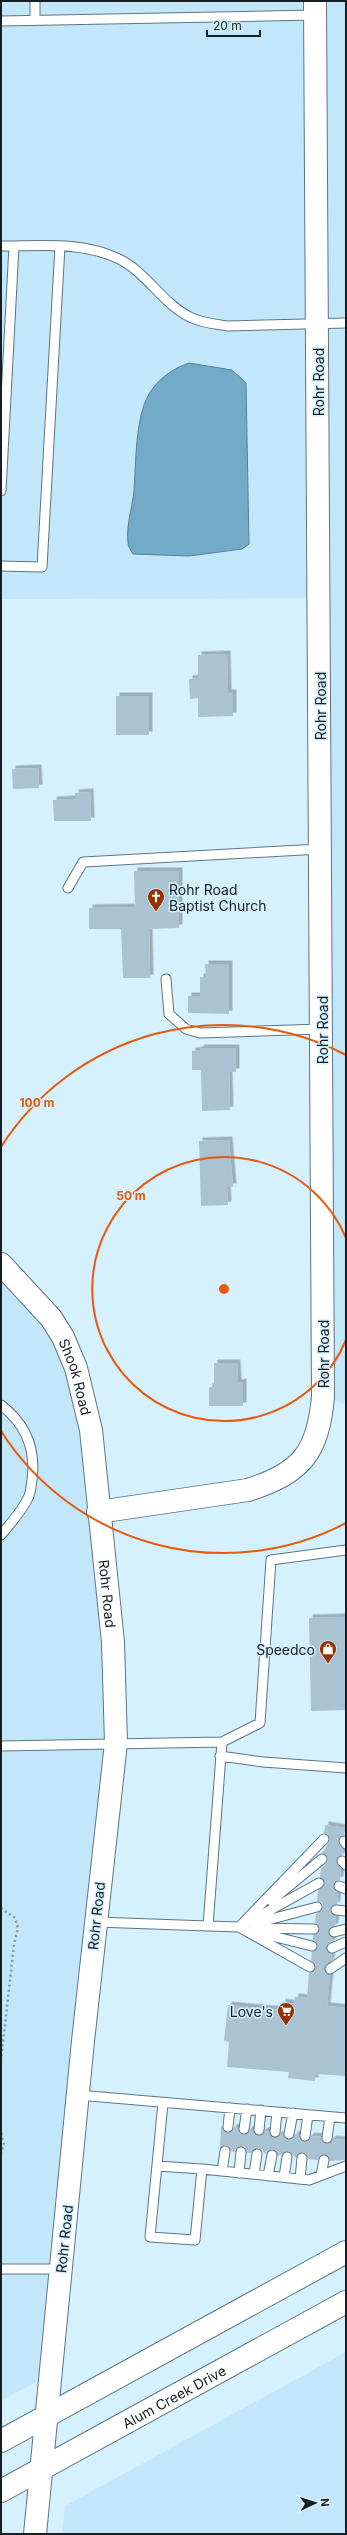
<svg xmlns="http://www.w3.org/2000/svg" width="347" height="2535" font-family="Inter,sans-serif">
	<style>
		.built { fill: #c3e7fa }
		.water { fill: #72aac7; stroke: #568096 }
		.building { fill: #a9c3d2; filter: url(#shadow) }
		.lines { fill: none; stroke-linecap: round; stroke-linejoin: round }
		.service-casing { stroke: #5d7582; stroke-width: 11 }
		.tertiary-casing { stroke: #5d7582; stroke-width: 24 }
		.primary-casing { stroke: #5d7582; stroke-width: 24 }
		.path { stroke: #8397a2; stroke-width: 2.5; stroke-dasharray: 2 3; stroke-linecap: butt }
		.service { stroke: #fff; stroke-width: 9 }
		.tertiary { stroke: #fff; stroke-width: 22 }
		.primary { stroke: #fff; stroke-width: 22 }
		.ring { fill: none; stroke: #e8590c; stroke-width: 2 }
		.labels { text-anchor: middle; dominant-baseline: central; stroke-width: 3; stroke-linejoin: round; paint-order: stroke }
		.street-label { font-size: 14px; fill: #141e23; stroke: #d5f0ff }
		.poi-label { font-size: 14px; fill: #141e23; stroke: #d5f0ff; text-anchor: end }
		.centre { fill: #e8590c; stroke: #d5f0ff; stroke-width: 2 }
		.ring-label { font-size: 12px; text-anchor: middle; font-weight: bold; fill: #e8590c; stroke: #d5f0ff; stroke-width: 3; stroke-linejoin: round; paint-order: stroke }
	</style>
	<defs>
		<filter id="shadow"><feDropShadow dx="3.5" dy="-3.5" stdDeviation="0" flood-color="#0004"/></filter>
	</defs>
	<rect width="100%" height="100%" fill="#d5f0ff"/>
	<path class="built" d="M 1,1 L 346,1 L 346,1405 L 323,1397 L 311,598 L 1,599 Z
		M 1,1264 L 76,1368 L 115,1743 L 51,2374 L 1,2401 Z
		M 346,2352 L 346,2534 L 62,2534 L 65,2506 Z"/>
	<path class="water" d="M 189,363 L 232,370 L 246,383 L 249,544 L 242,549 L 189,556 L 133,554 C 131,550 128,547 128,543 C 126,525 132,509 134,491 C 136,464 135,418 149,394 C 159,378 172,369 189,363 Z"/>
	<path class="building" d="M 227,654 L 228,693 L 233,693 L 233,716 L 198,717 L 198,698 L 190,699 L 189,679 L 198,678 L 198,655 Z
		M 116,696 L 149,696 L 149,735 L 116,735 Z
		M 38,768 L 39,788 L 13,789 L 12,769 Z
		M 90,792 L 91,821 L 54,821 L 53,800 L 75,799 L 75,793 Z
		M 134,871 L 179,871 L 179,928 L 149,929 L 150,978 L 123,978 L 121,929 L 89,929 L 89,908 L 135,907 Z
		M 205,964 L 229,964 L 229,1014 L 188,1013 L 188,996 L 200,996 L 200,977 L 206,977 Z
		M 201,1048 L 236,1048 L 236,1072 L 229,1072 L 230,1110 L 202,1111 L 201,1070 L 192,1070 L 192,1051 L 200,1050 Z
		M 229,1140 L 233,1187 L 227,1187 L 228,1205 L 201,1206 L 199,1141 Z
		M 214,1363 L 237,1363 L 238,1383 L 243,1382 L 243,1406 L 209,1406 L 209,1387 L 214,1387 Z
		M 346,1617 L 346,1710 L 311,1711 L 309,1618 Z
		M 325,1825 L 345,1828 L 344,1835 L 340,1836 L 338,1841 L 343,1849 L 342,1855 L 336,1860 L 341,1868 L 340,1880 L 335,1881 L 333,1886 L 338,1892 L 337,1904 L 330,1909 L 331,1913 L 336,1916 L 335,1926 L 328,1931 L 333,1941 L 326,1948 L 332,1954 L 331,1961 L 324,1969 L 330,1975 L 327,2006 L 346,2008 L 346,2076 L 315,2074 L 315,2081 L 288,2078 L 289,2072 L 227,2067 L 229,2042 L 224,2041 L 228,2005 L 281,2010 L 282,2002 L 294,2004 L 295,1997 L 307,1998 L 309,1973 L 313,1972 L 316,1967 L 311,1961 L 312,1952 L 318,1947 L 313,1940 L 313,1935 L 320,1929 L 315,1923 L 316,1914 L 323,1908 L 322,1903 L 317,1901 L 318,1890 L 325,1883 L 320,1877 L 321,1868 L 328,1861 L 327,1856 L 322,1853 L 330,1840 L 328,1835 L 324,1833 Z
		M 221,2126 L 227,2133 L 231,2132 L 234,2127 L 238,2128 L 240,2133 L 244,2135 L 250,2129 L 258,2136 L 265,2131 L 269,2131 L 274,2138 L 283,2133 L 288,2140 L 293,2138 L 295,2134 L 299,2135 L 301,2140 L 305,2142 L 311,2136 L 321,2137 L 327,2144 L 333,2139 L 346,2140 L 345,2160 L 330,2161 L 325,2154 L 320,2156 L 318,2160 L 308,2159 L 306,2153 L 302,2152 L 296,2158 L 288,2151 L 278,2156 L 273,2149 L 266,2154 L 258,2148 L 251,2153 L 247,2153 L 245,2147 L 241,2146 L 235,2152 L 231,2151 L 226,2145 L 220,2148 Z"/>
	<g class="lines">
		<defs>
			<path id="service" d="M 35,1 L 35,20
				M 1,21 L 315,15
				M 1,246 C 40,246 82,241 119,259 C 146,272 163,304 190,317 C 201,323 216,324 228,326 L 346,323
				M 1,491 L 14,246
				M 1,566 L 42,567 L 60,246
				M 68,888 L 83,862 L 320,849
				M 166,979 L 169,1014 L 186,1029 L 200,1033 L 321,1029
				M 1,1405 C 26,1424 36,1449 32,1480 C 31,1485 31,1493 28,1498 C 22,1511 10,1524 1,1535
				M 222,1742 L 260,1723 L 271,1560 L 346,1550
				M 1,1746 L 222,1742 L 208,1926 L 96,1922
				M 220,1756 L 263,1762 L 346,1768
				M 344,1841 L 346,1844
				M 342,1861 L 346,1865
				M 339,1886 L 346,1889
				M 271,1901 L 322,1859
				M 336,1910 L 346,1911
				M 247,1923 L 319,1883
				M 252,1924 L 317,1907
				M 208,1926 L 239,1927 L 324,1839
				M 239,1927 L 310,1967
				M 256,1928 L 314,1929
				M 252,1931 L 312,1946
				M 334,1932 L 346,1929
				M 332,1948 L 346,1942
				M 330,1969 L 346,1958
				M 78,2095 L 346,2118
				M 163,2103 L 150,2237 L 195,2240 L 202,2169 L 309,2180 L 346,2166
				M 228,2127 L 230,2108
				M 244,2129 L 247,2109
				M 259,2130 L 261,2110
				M 275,2132 L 277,2112
				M 289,2134 L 293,2113
				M 305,2136 L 308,2115
				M 327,2138 L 330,2117
				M 157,2166 L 202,2169
				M 222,2171 L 225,2151
				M 239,2173 L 241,2152
				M 254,2174 L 257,2154
				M 321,2175 L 324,2160
				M 268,2176 L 272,2155
				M 284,2177 L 287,2157
				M 300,2179 L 302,2158
				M 1,2269 L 61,2269"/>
			<g id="tertiary">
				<path id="s1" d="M 1,1264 L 51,1318 L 63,1337 L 76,1368 L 91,1430 L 113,1642 L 116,1743 L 83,2041 L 35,2534"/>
				<path d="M 98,1512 L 248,1490 C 302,1473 318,1452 323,1397 L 315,1"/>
			</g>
			<g id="primary">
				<path d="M 1,2441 L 346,2252"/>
				<path id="s2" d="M 1,2491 L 346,2302"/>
			</g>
		</defs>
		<use href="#service" class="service-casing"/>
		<use href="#tertiary" class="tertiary-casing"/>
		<use href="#primary" class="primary-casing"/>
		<path class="path" d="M 1,1908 L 15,1918 L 18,1928 L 14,1945 L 1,2060
			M 1,2133 L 4,2145 L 1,2153"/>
		<use href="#service" class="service"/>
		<use href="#tertiary" class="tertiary"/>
		<use href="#primary" class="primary"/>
	</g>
	<g class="ring">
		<path d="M346 1340A132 132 0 1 1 346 1238"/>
		<path d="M346 1523A264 264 0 0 1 1 1431M1 1147A264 264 0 0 1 346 1055"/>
	</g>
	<defs>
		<symbol id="church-pin" viewBox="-11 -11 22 30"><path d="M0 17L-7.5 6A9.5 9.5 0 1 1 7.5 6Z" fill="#973200" stroke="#d5f0ff"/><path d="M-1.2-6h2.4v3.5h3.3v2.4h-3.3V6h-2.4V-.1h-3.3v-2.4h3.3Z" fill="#fff"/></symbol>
		<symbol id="shop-pin" viewBox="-11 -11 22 30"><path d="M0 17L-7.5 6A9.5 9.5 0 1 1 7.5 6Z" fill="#973200" stroke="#d5f0ff"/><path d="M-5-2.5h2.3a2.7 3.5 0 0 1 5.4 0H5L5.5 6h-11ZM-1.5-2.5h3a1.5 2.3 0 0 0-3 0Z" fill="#fff"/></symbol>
		<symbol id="supermarket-pin" viewBox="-11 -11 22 30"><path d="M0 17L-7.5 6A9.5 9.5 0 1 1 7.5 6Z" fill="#973200" stroke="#d5f0ff"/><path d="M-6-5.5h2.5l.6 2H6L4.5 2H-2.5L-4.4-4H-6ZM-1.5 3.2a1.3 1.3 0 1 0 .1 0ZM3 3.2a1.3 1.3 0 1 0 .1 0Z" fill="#fff"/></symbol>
	</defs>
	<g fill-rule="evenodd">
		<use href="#church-pin" x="146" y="887" width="20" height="27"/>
		<use href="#shop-pin" x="318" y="1639" width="20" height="27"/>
		<use href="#supermarket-pin" x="276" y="2001" width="20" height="27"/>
	</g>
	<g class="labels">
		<g class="street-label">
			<text transform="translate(318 382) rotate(-90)">Rohr Road</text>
			<text transform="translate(320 706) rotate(-90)">Rohr Road</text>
			<text transform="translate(322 1030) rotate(-90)">Rohr Road</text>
			<text transform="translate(323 1354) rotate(-90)">Rohr Road</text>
			<text stroke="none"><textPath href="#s1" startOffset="138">Shook Road</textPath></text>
			<text stroke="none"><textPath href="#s1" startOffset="358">Rohr Road</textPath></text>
			<text transform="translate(96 1916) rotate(-84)">Rohr Road</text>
			<text transform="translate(64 2239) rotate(-84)">Rohr Road</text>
			<text stroke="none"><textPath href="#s2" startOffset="197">Alum Creek Drive</textPath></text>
		</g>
		<g class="poi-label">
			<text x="169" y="889" text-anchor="start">Rohr Road<tspan x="169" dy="16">Baptist Church</tspan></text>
			<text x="315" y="1649">Speedco</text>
			<text x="273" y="2011">Love's</text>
		</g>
	</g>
	<circle cx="224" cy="1289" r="6" class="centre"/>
	<g class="ring-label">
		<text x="37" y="1107">100 m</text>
		<text x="131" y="1200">50 m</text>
	</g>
	<rect width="347" height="2535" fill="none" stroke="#141e23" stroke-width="4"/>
	<g transform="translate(315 2503) rotate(86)" stroke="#d5f0ff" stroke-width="3" paint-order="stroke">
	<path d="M0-3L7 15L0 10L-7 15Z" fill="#141e23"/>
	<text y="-6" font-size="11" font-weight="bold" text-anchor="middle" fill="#141e23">N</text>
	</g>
	<path d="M207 30v6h53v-6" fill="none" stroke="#141e23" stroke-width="2"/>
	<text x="213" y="30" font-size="12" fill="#141e23" stroke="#d5f0ff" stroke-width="3" paint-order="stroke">20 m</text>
</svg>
